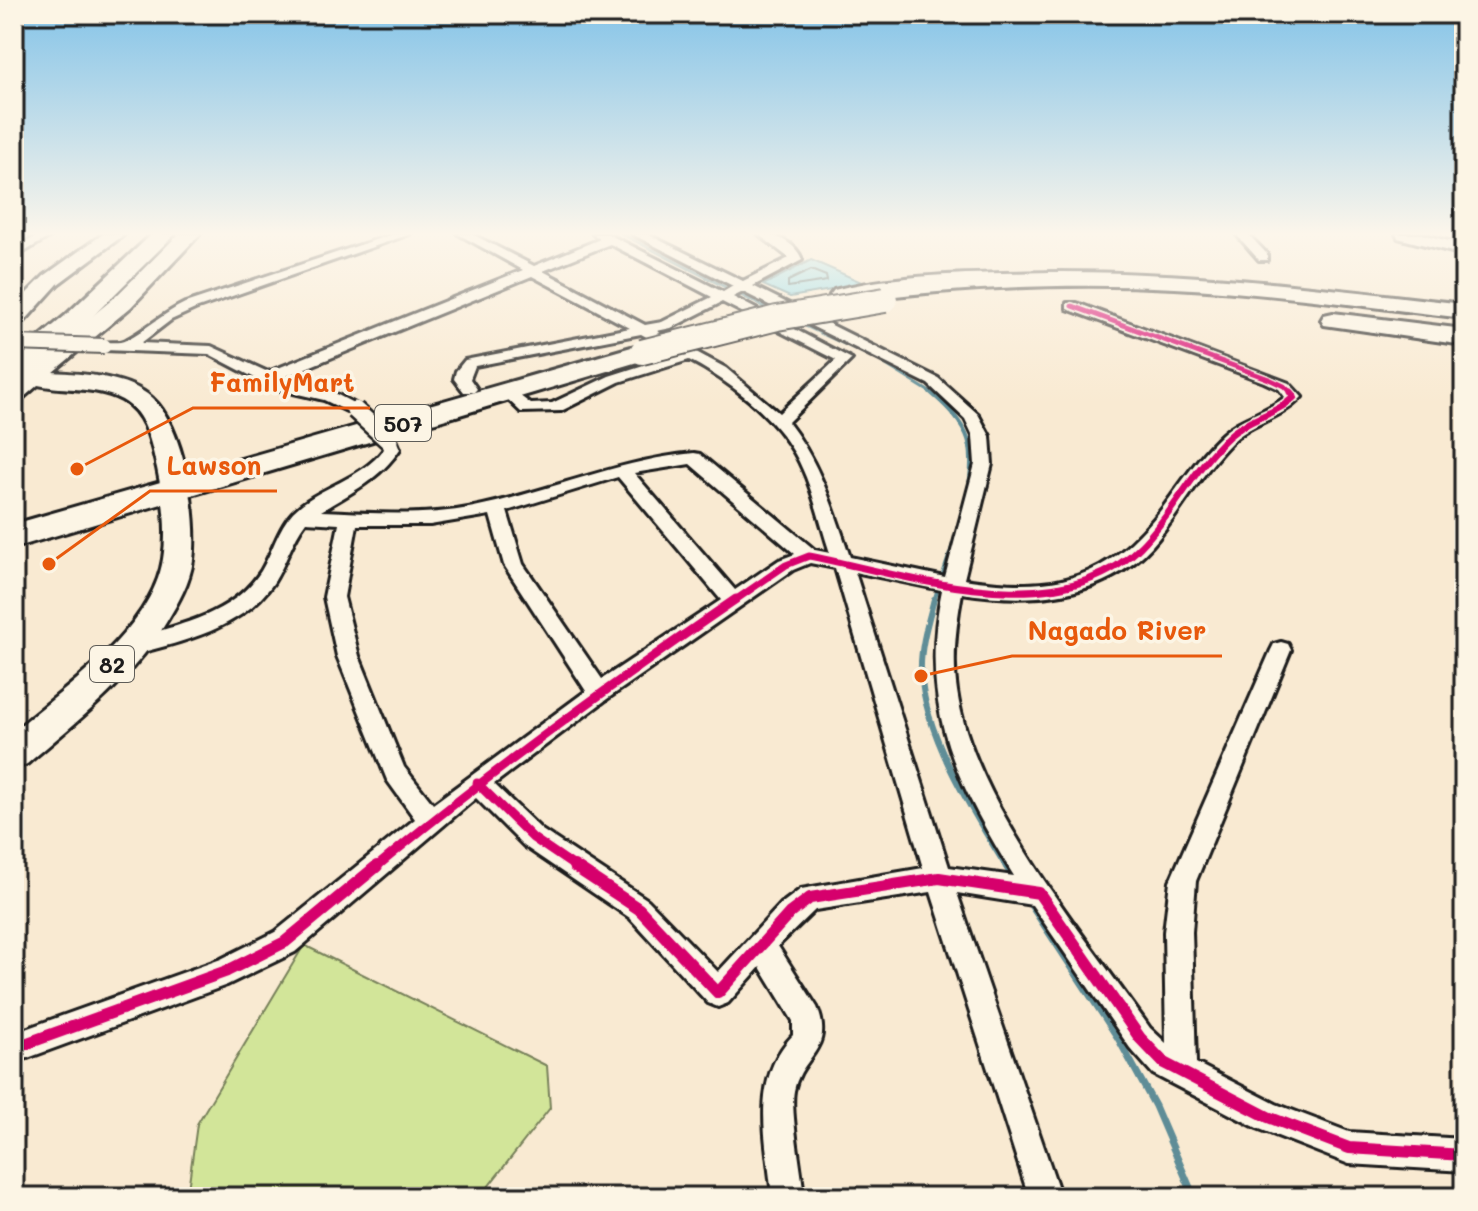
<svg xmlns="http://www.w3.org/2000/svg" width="1478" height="1211" font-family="Mali,sans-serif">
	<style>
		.green { fill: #d2e599; stroke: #77805a; stroke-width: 2 }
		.water { fill: #8bd9e9; stroke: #5f8d97; stroke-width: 2 }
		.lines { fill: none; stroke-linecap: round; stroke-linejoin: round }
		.shore { stroke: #48686e; stroke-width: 2 }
		.stream-far3 { stroke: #5f8d97; stroke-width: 3 }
		.stream-far2 { stroke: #5f8d97; stroke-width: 4 }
		.stream-far1 { stroke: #5f8d97; stroke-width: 6 }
		.stream { stroke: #5f8d97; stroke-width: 7 }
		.street-casing { stroke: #1c1c1c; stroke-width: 6 }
		.secondary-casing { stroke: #1c1c1c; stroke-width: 6 }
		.primary-casing { stroke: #1c1c1c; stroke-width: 6 }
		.highway-casing { stroke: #1c1c1c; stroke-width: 6 }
		.street { fill: #fcf5e5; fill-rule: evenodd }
		.secondary { fill: #fcf5e5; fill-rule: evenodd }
		.primary { fill: #fcf5e5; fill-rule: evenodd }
		.highway { fill: #fcf5e5; fill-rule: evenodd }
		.street-bridge-far1-casing { stroke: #1c1c1c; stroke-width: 18; stroke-linecap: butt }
		.street-bridge-casing { stroke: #1c1c1c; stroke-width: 22; stroke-linecap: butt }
		.highway-bridge-casing { stroke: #1c1c1c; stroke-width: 28; stroke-linecap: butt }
		.street-bridge-far1 { stroke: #fcf5e5; stroke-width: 14 }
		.street-bridge { stroke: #fcf5e5; stroke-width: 17 }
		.highway-bridge { stroke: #fcf5e5; stroke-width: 24 }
		.cycleway-far3-casing { stroke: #fcf5e5; stroke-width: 8 }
		.cycleway-far2-casing { stroke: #fcf5e5; stroke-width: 11 }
		.cycleway-far1-casing { stroke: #fcf5e5; stroke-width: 14 }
		.cycleway-casing { stroke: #fcf5e5; stroke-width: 17 }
		.cycleway-far3 { stroke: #d6006c; stroke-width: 5 }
		.cycleway-far2 { stroke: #d6006c; stroke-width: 7 }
		.cycleway-far1 { stroke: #d6006c; stroke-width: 9 }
		.cycleway { stroke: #d6006c; stroke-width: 12 }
		.labels { text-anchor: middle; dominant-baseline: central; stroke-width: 7; stroke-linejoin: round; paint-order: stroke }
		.shield { fill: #fcf5e5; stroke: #5f5d58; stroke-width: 2 }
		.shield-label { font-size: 22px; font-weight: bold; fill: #1c1c1c }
		.leader { fill: none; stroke: #e8590c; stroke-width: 3 }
		.callout-dot { fill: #e8590c; stroke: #fcf5e5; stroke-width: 3 }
		.callout-label { font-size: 26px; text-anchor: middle; font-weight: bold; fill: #e8590c; stroke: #fcf5e5; stroke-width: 7; stroke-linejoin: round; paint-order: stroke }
	</style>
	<rect width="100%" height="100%" fill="#f9ead2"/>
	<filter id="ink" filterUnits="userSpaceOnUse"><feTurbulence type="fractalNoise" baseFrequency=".0125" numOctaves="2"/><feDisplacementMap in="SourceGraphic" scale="16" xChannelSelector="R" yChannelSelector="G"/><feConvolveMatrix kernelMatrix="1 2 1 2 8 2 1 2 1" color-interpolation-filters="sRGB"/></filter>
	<g filter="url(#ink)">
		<path class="green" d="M 304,945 L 547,1066 L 550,1108 L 480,1197 L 187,1197 L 197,1124 Z"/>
		<path class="water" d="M 811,260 L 866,284 L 790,297 L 763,285 Z"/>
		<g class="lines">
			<path class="shore" d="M 811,270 L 826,276 L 827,281 L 788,287 L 788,281 Z"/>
			<path class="stream-far3" d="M 622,234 L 770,310
				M 801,324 L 878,360 L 933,394"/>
			<path class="stream-far2" d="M 930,392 C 944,404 958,417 966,434 C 985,474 946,560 934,601"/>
			<path class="stream-far1" d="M 934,599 C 928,622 920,647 921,671 C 924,736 974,814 1007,868"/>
			<path class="stream" d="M 1006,866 L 1015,880
				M 1027,899 L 1118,1038 L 1155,1106 L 1194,1197"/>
			<defs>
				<path id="street" d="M 40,234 L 54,234 L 14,258 L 14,249 Z
					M 393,234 L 410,234 L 195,309 L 171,320 L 141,343 L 211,346 L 268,372 L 523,270 L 458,234 L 472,234 L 534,266 L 600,239 L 593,234 L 608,234 L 723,292 L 733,286 L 632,234 L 647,234 L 743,281 L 789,258 L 758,234 C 774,233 797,243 802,260 L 753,286 L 938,378 L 978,414 L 990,436 L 992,464 L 964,579 C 1056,593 1107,581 1164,506 C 1182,482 1199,455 1222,434 C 1240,417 1266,413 1285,397 L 1279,389 L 1264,382 L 1067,309 L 1067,303 L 1077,303 L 1289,383 L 1302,397 L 1299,400 C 1280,419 1251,423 1232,442 C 1203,471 1183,508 1158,539 C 1110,599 1032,604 962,593 C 956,625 952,659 957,691 C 973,803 1085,935 1150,1028 L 1166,1043 L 1164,932 L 1170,881 L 1271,650 L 1274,644 L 1281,642 L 1288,644 L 1291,650 L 1196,881 L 1192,932 L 1196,1063 L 1276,1104 L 1349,1132 L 1464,1139 L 1464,1171 L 1349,1164 L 1257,1128 L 1153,1074 L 1130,1048 L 1032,905 L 957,893 L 1061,1197 L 1029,1197 L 931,892 L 815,910 L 778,946 L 817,1007 C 835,1051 801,1055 794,1091 C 790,1112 802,1173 804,1197 L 772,1197 C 767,1140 749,1081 793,1035 L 793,1021 L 760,967 L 728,1003 L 718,1007 L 708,1003 L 630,918 L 524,846 L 476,798 L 295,952 L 227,985 L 14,1063 L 14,1033 L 221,959 L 275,932 L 415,819 L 387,780 L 337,656 L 324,597 L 339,524 L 306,522 C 292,540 286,563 274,582 C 242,630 180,642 128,656 L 121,654 L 118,648 L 121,642 C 170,626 230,619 261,571 C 272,553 278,528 293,512 C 319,486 361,480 384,449 L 381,441 L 383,437 L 395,437 L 400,449 C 381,478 351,493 321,511 C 372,513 424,517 474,507 C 548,492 618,460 694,453 L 700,454 L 815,550 L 830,553 C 819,520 812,484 795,454 C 773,415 728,380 689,360 L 619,382 L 561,411 L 521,412 L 500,392 L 508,387 L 531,404 L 552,403 L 609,376 L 678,354 L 641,334 L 475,366 L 470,379 L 477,389 L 474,392 L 464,392 L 454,379 L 456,371 L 465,360 L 630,328 L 532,276 L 279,379 L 334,393 L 361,407 L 363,410 L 355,415 L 324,400 L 276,389 L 209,354 L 104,350 L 97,346 C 106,339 117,345 126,340 C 147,329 162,314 185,303 ZM 610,244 L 712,297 L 662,322 L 645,325 L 543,271 ZM 743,292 L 928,384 L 965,419 L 973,436 L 975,464 L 945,577 L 850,557 C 833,508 820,463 788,422 L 852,359 L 733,297 ZM 722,302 L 836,360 L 779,413 L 726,368 L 657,331 L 671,328 ZM 690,464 L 795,554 L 779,560 L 735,590 L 634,473 ZM 618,477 L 721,600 L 602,679 L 523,564 L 507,511 ZM 490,515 L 504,565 L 586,691 L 433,804 L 404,767 L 359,656 L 344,597 L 357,525 L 430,525 ZM 810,563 L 835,568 L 923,868 L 801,889 L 781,904 L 718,972 L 648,900 L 542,830 L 494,784 L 607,699 L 793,570 ZM 855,572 L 942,590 C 918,705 955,781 1014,876 L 949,867 Z
					M 1236,234 L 1248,234 L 1267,254 L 1267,260 L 1259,260 Z"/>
				<path id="secondary" d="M 1396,234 L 1422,234 L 1464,245 L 1464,255 L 1398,238 Z"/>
				<path id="primary" d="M 103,234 L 125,234 L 58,284 L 22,324 L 14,326 L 14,306 L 44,276 Z
					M 179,234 L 200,234 L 131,307 L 53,372 C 84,374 128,376 152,398 C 184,427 199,518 193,560 C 190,582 178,603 167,621 C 133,679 77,721 27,764 L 14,769 L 14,731 C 65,688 152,629 163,559 C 168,529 163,497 157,468 C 151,443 146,413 122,400 C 95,386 66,391 38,385 L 23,398 L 14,400 L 14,381 L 115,297 Z"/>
				<path id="highway" d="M 152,234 L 175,234 L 84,325 L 23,377 L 14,379 L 14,358 L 66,315 Z
					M 1050,272 C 1189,271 1326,288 1464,304 L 1464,318 C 1368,307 1272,293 1175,288 C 1063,282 953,288 842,302 L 834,300 L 830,295 L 834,290 C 900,273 981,274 1050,272 Z
					M 1333,313 L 1464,329 L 1464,345 L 1324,325 L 1321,320 L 1324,315 Z
					M 642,344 L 651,346 L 655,352 L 651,358 L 14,548 L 14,524 Z"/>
			</defs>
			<use href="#street" class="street-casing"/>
			<use href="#secondary" class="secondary-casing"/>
			<use href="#primary" class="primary-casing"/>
			<use href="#highway" class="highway-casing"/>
			<use href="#street" class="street"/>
			<use href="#secondary" class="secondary"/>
			<use href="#primary" class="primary"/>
			<use href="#highway" class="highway"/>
			<defs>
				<path id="street-bridge-far1" d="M 14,343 L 104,346"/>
				<path id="street-bridge" d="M 355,410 L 389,441"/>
				<path id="highway-bridge" d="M 642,352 L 777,318 L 885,300"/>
			</defs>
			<use href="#street-bridge-far1" class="street-bridge-far1-casing"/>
			<use href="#street-bridge" class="street-bridge-casing"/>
			<use href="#highway-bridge" class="highway-bridge-casing"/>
			<use href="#street-bridge-far1" class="street-bridge-far1"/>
			<use href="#street-bridge" class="street-bridge"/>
			<use href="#highway-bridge" class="highway-bridge"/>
			<defs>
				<path id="cycleway-far3" d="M 1072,306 L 1269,379 L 1284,386 L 1292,394"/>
				<path id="cycleway-far2" d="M 734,601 L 786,565 L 809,556 C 907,575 1061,630 1141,546 C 1174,513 1194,468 1229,436 C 1245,421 1269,416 1287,403 L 1294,397 L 1290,392"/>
				<path id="cycleway-far1" d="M 477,783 L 533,838 L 577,868
					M 375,868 C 491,771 612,684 736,599"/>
				<path id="cycleway" d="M 574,866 L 639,909 L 718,993 L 790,913 L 810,898 L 939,878 L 1039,893 L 1140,1038 L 1164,1063 L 1268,1117 L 1349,1148 L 1464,1155
					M 14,1048 L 227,971 L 285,942 L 377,866"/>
			</defs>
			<use href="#cycleway-far3" class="cycleway-far3-casing"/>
			<use href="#cycleway-far2" class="cycleway-far2-casing"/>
			<use href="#cycleway-far1" class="cycleway-far1-casing"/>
			<use href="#cycleway" class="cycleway-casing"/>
			<use href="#cycleway-far3" class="cycleway-far3"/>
			<use href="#cycleway-far2" class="cycleway-far2"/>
			<use href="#cycleway-far1" class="cycleway-far1"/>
			<use href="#cycleway" class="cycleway"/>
		</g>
	</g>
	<linearGradient id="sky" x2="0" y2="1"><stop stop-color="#83c3e8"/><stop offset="0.58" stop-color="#fcf6eb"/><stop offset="1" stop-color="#fcf6eb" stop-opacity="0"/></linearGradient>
	<rect width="1478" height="403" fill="url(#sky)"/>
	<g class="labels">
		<g class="shield">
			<rect x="375" y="405" width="56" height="36" rx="6"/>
			<rect x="90" y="646" width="44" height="36" rx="6"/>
		</g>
		<g class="shield-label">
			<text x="403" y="423">507</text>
			<text x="112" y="664">82</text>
		</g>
	</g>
	<path class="leader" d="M77 469L193 408H370M49 564L150 491H277M921 676L1012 656H1222"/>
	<g class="callout-dot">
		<circle cx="77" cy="469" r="8"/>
		<circle cx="49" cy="564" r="8"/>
		<circle cx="921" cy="676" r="8"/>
	</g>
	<g class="callout-label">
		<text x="282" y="392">FamilyMart</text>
		<text x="214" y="475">Lawson</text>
		<text x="1117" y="640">Nagado River</text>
	</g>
	<rect width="1478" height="1211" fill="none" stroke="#fcf5e5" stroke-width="48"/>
	<rect x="24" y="24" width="1430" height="1163" fill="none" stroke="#1c1c1c" stroke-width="3" filter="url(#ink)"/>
</svg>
